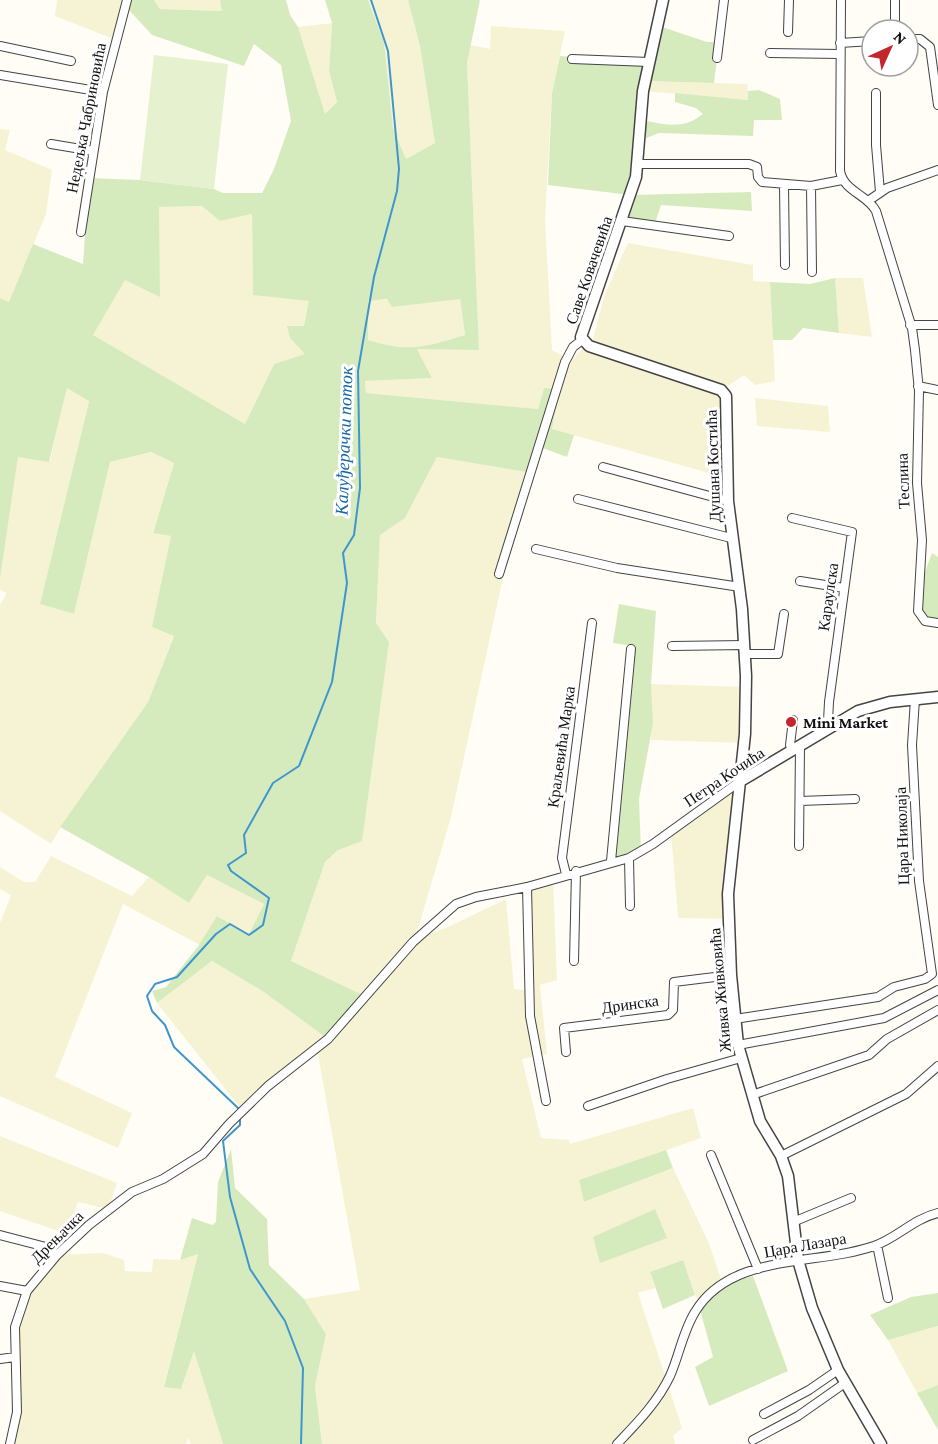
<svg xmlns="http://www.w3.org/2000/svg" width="938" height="1444" font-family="'Crimson Pro',serif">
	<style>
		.farmland { fill: #f6f3d4 }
		.green { fill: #d5ebbd; fill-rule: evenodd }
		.pitch { fill: #e6f2cf }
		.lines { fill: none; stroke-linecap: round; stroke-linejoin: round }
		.stream { stroke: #3f96cf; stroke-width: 2 }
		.minor-casing { stroke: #444; stroke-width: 10 }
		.tertiary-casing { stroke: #444; stroke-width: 13 }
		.minor { stroke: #fff; stroke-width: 8 }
		.tertiary { stroke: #fff; stroke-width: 10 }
		.poi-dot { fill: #c4262e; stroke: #fff; stroke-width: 2 }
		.labels { text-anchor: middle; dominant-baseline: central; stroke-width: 6; stroke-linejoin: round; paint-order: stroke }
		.street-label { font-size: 16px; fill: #111; stroke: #fff }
		.poi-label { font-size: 16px; font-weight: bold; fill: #111; stroke: #fff; text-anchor: start }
		.water-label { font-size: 18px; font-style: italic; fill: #1768a6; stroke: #fff }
	</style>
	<rect width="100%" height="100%" fill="#fffdf5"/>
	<path class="farmland" d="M 57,0 L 127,0 L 116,40 L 55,16 Z
		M 154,0 L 220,0 L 223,11 L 160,9 Z
		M 368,0 L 408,0 L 420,46 L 435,143 L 406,159 L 393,128 L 384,42 Z
		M 332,23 L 329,71 L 337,102 L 325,115 L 298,27 Z
		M 491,26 L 565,31 L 552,93 L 545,219 L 552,350 L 571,360 L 584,348 L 591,346 L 605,294 L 628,243 L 753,265 L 753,281 L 770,282 L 775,381 L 755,385 L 744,375 L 722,390 L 727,478 L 552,429 L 560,390 L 544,388 L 538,409 L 366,393 L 365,381 L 432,378 L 417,349 L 387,346 L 367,340 L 368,300 L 460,299 L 465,335 L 420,348 L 479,349 L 467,63 L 470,45 L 490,49 Z
		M 645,81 L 747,84 L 749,100 L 643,91 Z
		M 0,129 L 10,130 L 5,150 L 52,170 L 46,214 L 9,303 L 0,298 Z
		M 202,206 L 220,221 L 252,214 L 253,294 L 310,301 L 304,326 L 288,326 L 290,338 L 306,354 L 274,364 L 245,424 L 92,335 L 125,280 L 160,296 L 158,207 Z
		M 835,278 L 863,278 L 872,337 L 839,333 Z
		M 67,387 L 89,400 L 40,604 L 74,614 L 110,462 L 151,452 L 174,463 L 153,532 L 171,536 L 174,635 L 148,702 L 65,820 L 51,844 L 0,811 L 0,605 L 7,593 L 0,590 L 0,579 L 18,456 L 50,461 Z
		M 755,398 L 828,406 L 830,432 L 757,426 Z
		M 437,457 L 526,472 L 451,817 L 415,939 L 446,928 L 506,899 L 514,989 L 529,991 L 527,887 L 553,879 L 557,980 L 540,985 L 547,1054 L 522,1059 L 541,1138 L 569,1140 L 570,1144 L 693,1108 L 701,1138 L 579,1181 L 585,1202 L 673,1168 L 708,1241 L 723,1285 L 699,1306 L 683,1260 L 650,1272 L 655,1288 L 638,1293 L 682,1428 L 673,1436 L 675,1444 L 322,1444 L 315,1386 L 326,1334 L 304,1299 L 360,1290 L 317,1049 L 242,1110 L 157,1003 L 212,961 L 264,992 L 365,996 L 291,961 L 325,862 L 338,850 L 389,642 L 376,623 L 380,534 L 405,518 Z
		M 651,684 L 746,687 L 744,743 L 651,740 Z
		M 739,782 L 729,919 L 678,918 L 671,831 Z
		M 51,856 L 132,896 L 149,877 L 189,903 L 207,875 L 264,904 L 249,935 L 218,916 L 200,945 L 123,904 L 55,1077 L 132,1113 L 118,1148 L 0,1096 L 0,923 L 11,895 L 0,889 L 0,867 L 24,882 L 35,882 Z
		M 0,1136 L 117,1183 L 108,1209 L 78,1202 L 67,1234 L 0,1211 Z
		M 103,1253 L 124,1260 L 125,1271 L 152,1272 L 153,1259 L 180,1260 L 198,1253 L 164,1386 L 181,1389 L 194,1350 L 223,1444 L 191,1444 L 188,1438 L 186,1444 L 10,1444 L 14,1344 L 27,1291 L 57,1255 Z
		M 938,1326 L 938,1385 L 917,1393 L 888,1340 Z"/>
	<path class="green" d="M 130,0 L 154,0 L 160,9 L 222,11 L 220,0 L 286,0 L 290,15 L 298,27 L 325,114 L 337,102 L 329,71 L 332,23 L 325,0 L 368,0 L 384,42 L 393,128 L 406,159 L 435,143 L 420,46 L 408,0 L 480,0 L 467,63 L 479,350 L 417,349 L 432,378 L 365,381 L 366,393 L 538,409 L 544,388 L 560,389 L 552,429 L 574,435 L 567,457 L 537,446 L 526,472 L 437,457 L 405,518 L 380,535 L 376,623 L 389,642 L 362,841 L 338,850 L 325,862 L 291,961 L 365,996 L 328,1039 L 264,992 L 212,961 L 157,1003 L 152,991 L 166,987 L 199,945 L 217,916 L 249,934 L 264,904 L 207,875 L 189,903 L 149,877 L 60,827 L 148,702 L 174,636 L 152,627 L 171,536 L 153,533 L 174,463 L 151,452 L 110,462 L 74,614 L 40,604 L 89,401 L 67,388 L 49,462 L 18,457 L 0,579 L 0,298 L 9,302 L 33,244 L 83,264 L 89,178 L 140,180 L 214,189 L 223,193 L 262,193 L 274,169 L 291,121 L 281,65 L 254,44 L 244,66 L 152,35 L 129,10 ZM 202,206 L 220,221 L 252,214 L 253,295 L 309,301 L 304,326 L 287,326 L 290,338 L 305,354 L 274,364 L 245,424 L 93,335 L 125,280 L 160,297 L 159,207 ZM 387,299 L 392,307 L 460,299 L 465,335 C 425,347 409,353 368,340 L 368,301 Z
		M 656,25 L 707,42 L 719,42 L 714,83 L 646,81 L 640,119 C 664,125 683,130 703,114 L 696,108 L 675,102 L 675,93 L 748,100 L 748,91 L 759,90 L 780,99 L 782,120 L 754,120 L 753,136 L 659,133 L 639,141 L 631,195 L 751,192 L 752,211 L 661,205 L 654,226 L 622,221 L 630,195 L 548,185 L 552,93 L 560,56 L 649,62 Z
		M 835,278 L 839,333 L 803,328 L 792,340 L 773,340 L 770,282 L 810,284 Z
		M 932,553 L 938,557 L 938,622 L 925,621 C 915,596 923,577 932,553 Z
		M 619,604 L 656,611 L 651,684 L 653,723 L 639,799 L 641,852 L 611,861 L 633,646 L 613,643 Z
		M 231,1149 L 235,1188 L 267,1219 L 269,1265 L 304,1299 L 326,1334 L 315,1386 L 322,1444 L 223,1444 L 194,1351 L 181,1389 L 164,1387 L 198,1254 L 180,1260 L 192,1218 L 212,1225 L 216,1222 L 218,1182 Z
		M 666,1150 L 673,1168 L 584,1202 L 579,1180 Z
		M 655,1209 L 667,1238 L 600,1263 L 593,1237 Z
		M 683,1260 L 695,1295 L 663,1309 L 650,1272 Z
		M 753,1276 L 788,1371 L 709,1406 L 695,1367 L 713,1357 L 699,1306 L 723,1285 Z
		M 938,1293 L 938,1326 L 888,1340 L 870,1315 L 911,1297 Z
		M 938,1385 L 938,1430 L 917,1393 Z"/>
	<path class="pitch" d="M 154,55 L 228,64 L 214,189 L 140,180 Z"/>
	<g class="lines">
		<path class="stream" d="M 239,1109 L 174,1047 L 165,1025 L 152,1011 L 147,996 L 155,984 L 177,977 L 216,934 L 230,924 L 249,935 L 263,925 L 269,898 L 231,871 L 228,865 L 246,853 L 244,835 L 273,783 L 299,766 L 332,682 L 347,583 L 343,553 L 354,535 L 360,488 L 358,371 L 374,277 L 397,191 L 399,169 L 388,51 L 371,0
			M 240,1117 L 240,1125 L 223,1141 L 230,1197 L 250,1269 L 285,1321 L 303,1368 L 301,1444"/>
		<defs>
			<path id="minor" d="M 841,0 L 840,171 C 844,192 867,194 876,211 L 912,328 L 915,350 L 919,391 L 917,483 L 922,540 L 918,611 L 925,621 L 938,623
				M 895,0 L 895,30
				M 788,32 L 789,0
				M 908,39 L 920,39 L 930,47 L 938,105
				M 840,43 L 872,41
				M 0,46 L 71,61
				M 770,53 L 839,54
				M 717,58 L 724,0
				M 572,59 L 649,62
				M 0,75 L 103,92
				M 876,93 L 876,145 L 880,192
				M 51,144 L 93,151
				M 638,164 L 749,164 L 757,167 L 758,177 L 762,182 L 811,186 L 842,180
				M 784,185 L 785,265
				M 811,186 L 812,272
				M 868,201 L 887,188 L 938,170
				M 622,221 L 729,236
				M 81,232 L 103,92 L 127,0
				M 910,325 L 938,325
				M 918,386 L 938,390
				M 603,467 L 728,501
				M 578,499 L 731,538
				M 792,518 L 852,532 L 829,702 L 828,721 L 831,727
				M 536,549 L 617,568 L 740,587
				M 499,574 L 565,362 L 573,347 L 582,340
				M 800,581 L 844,588
				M 672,646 L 745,645
				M 745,654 L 778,654 L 784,614
				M 792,751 L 790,745 L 793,720
				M 800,801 L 855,799
				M 799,846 L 800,746
				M 629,858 L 630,906
				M 611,861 L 631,649
				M 566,874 L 562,858 L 592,623
				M 527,887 L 530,1016 L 546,1101
				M 574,961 L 576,871
				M 735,1019 L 878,997 L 894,987 L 925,979 L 932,974 L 919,881 L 912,745 L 915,699
				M 738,1045 L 884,1018 L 938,990
				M 566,1052 L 564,1028 L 668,1015 L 673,1010 L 674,982 L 731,975
				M 752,1095 L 869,1055 L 887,1039 L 938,1010
				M 588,1106 L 667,1079 L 741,1058
				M 711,1155 L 758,1269
				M 781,1156 L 906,1094 L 938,1066
				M 793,1222 L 851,1198
				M 0,1235 L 46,1247 L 57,1255
				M 877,1245 L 888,1298
				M 0,1286 L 27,1291
				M 0,1359 L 15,1357
				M 764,1414 L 809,1390 L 838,1370
				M 753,1440 L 798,1416 L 845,1383
				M 10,1444 L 17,1412 L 15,1327 L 27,1291 L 57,1255 L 89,1225 L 132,1192 L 163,1179 L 203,1154 L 229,1124 L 268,1086 L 328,1039 L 413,942 L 456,904 L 476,897 L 527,887 L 629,858 L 653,844 L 739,782
				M 617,1444 C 637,1423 657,1403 670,1376 C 679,1356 683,1331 695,1312 C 731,1252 818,1266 874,1246 C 897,1238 913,1219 938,1213"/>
			<path id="tertiary" d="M 663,0 L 643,91 L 636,177 L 581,337 L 589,346 L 721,390 L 726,396 L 728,501 L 742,609 L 746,676 L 745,734 L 728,894 L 731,975 L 738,1045 L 760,1121 L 781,1156 L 788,1176 L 798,1260 L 812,1308 L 838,1370 L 881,1444
				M 739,782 L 858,711 L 890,702 L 938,697"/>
		</defs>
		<use href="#minor" class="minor-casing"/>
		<use href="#tertiary" class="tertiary-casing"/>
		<use href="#minor" class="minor"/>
		<use href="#tertiary" class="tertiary"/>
	</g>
	<circle class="poi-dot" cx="791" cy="722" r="6"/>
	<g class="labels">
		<g class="street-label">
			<text transform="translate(86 118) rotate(-79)">Недељка Чабриновића</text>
			<text transform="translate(589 270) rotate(-71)">Саве Ковачевића</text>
			<text transform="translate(713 466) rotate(-92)">Душана Костића</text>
			<text transform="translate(903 481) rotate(-92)">Теслина</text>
			<text transform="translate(828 597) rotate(-82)">Караулска</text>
			<text transform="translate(561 747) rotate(-82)">Краљевића Марка</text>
			<text transform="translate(724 777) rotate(-34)">Петра Кочића</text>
			<text transform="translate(902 836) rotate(-92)">Цара Николаја</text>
			<text transform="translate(720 990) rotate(-95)">Живка Живковића</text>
			<text transform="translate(630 1004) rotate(-8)">Дринска</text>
			<text transform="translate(57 1237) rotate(-45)">Дрењачка</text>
			<text transform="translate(805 1245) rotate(-10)">Цара Лазара</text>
		</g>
		<g class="poi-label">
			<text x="803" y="722">Mini Market</text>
		</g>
		<g class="water-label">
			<text transform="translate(344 441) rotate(-88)">Калуђерачки поток</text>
		</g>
	</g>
	<g transform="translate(890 48) rotate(45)"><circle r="28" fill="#ffffff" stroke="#a0a0a0" stroke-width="1.5"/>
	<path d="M0-4.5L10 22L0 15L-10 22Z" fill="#c4262e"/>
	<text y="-9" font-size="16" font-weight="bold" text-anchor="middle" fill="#111111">N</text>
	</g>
</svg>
